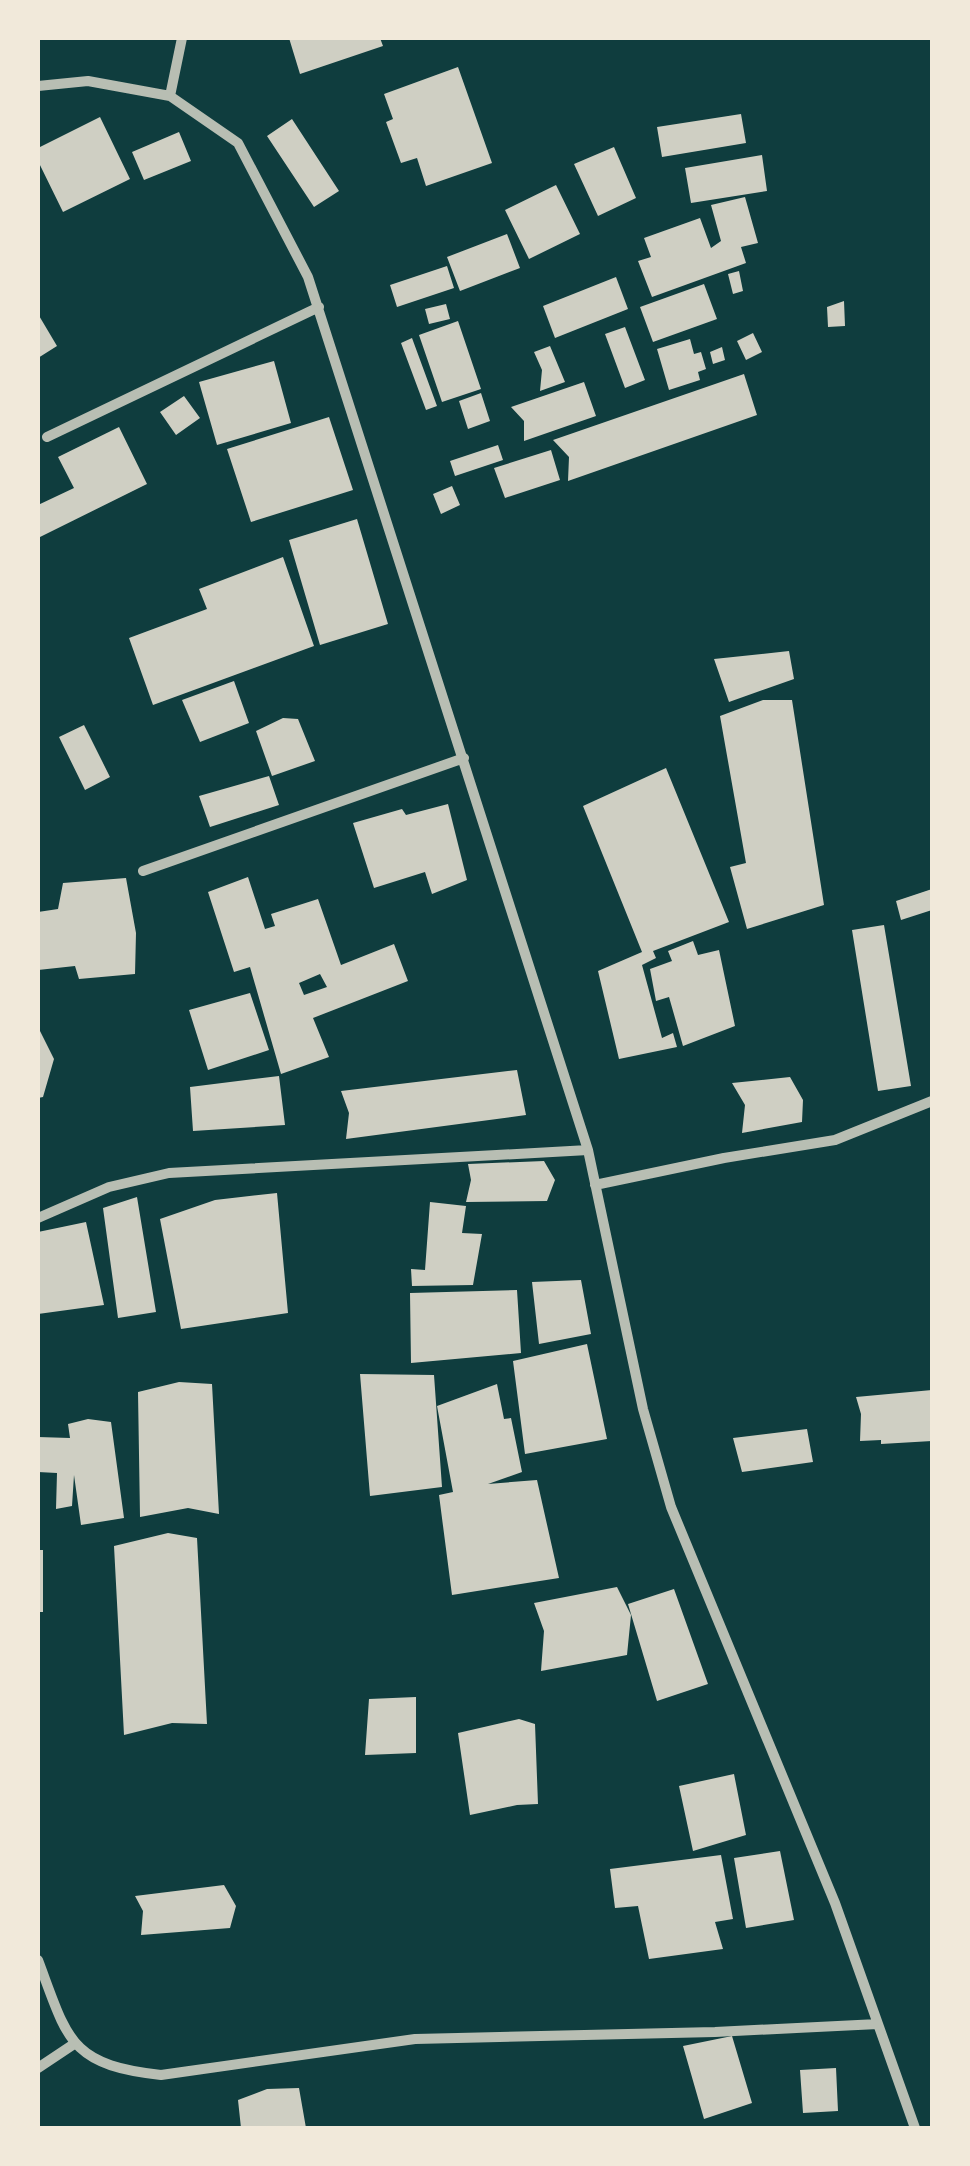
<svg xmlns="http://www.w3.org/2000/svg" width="970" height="2166" font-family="Inter,sans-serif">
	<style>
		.building { fill: #cfcfc3; fill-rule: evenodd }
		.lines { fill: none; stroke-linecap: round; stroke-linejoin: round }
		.minor { stroke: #b8beb3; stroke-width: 10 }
	</style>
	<rect width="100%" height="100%" fill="#0f3d3e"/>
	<path class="building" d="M 289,38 L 380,38 L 383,46 L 300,74 Z
		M 458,67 L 492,163 L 426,186 L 417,158 L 401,163 L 386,122 L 393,119 L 384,94 Z
		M 741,114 L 746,143 L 662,157 L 657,127 Z
		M 100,117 L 130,179 L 63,212 L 38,161 L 38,148 Z
		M 292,119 L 339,191 L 314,207 L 267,136 Z
		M 179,132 L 191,161 L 144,180 L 132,152 Z
		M 614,147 L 636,198 L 598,216 L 574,164 Z
		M 762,155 L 767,191 L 691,203 L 685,168 Z
		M 556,185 L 580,234 L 529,259 L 505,210 Z
		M 745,197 L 758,243 L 741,247 L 746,263 L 652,297 L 638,261 L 651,257 L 644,238 L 700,218 L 711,248 L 721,241 L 711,205 Z
		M 507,234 L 520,268 L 460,291 L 447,257 Z
		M 447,266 L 454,288 L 397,307 L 390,285 Z
		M 739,271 L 743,291 L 733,294 L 728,274 Z
		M 616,277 L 628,309 L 555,338 L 543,306 Z
		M 704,284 L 717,319 L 653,342 L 640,307 Z
		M 844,301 L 845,326 L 828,327 L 827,307 Z
		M 446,304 L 450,319 L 429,324 L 425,309 Z
		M 38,314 L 57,346 L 38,358 Z
		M 458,321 L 481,389 L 442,402 L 419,335 Z
		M 625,327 L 645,380 L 625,388 L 605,334 Z
		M 753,333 L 762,352 L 746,360 L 737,341 Z
		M 412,338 L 437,406 L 426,410 L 401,343 Z
		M 690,339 L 694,354 L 701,352 L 706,369 L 698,372 L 700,380 L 669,390 L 657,349 Z
		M 550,346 L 565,382 L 540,391 L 542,370 L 534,352 Z
		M 722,347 L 725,360 L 713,364 L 710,352 Z
		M 274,361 L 291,423 L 217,445 L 199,382 Z
		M 744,374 L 757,415 L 568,481 L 569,457 L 553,440 Z
		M 584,382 L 596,416 L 524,441 L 524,421 L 511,407 Z
		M 481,393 L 490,421 L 468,429 L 459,401 Z
		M 184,396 L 200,418 L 176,435 L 160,412 Z
		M 329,417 L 353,490 L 251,522 L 227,449 Z
		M 119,427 L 147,484 L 38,538 L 38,505 L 74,488 L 58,457 Z
		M 498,445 L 503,460 L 455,476 L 450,461 Z
		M 551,450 L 560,480 L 505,498 L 494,468 Z
		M 452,486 L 460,505 L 441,514 L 433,494 Z
		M 357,519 L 388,624 L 320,645 L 289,540 Z
		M 283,557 L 314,646 L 153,705 L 129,638 L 207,609 L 199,589 Z
		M 789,651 L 794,679 L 729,702 L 714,659 Z
		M 234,681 L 249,723 L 200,742 L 182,700 Z
		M 763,700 L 792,700 L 824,905 L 747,929 L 730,867 L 746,863 L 720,716 Z
		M 283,718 L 298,719 L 315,761 L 272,776 L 256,731 Z
		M 84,725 L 110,777 L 85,790 L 59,737 Z
		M 666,768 L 729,922 L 653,951 L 656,958 L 642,965 L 662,1038 L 673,1033 L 677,1047 L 619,1059 L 598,971 L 642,952 L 583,806 Z
		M 269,776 L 279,805 L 210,827 L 199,796 Z
		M 448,804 L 467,880 L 432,894 L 425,872 L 374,888 L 353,823 L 402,809 L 406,815 Z
		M 248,877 L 265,929 L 275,926 L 271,914 L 318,899 L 341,965 L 394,944 L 408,981 L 313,1018 L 329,1057 L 281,1074 L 250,967 L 234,972 L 208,892 ZM 320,974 L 327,987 L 304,995 L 299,983 Z
		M 126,878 L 136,933 L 135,974 L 79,979 L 75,966 L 38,970 L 38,912 L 58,909 L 63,883 Z
		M 932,889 L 932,910 L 901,920 L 896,901 Z
		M 884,925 L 911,1086 L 878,1091 L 852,930 Z
		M 693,941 L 698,955 L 719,950 L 735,1026 L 683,1046 L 669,997 L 656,1001 L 650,969 L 672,961 L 668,951 Z
		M 250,993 L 269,1050 L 208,1070 L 189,1010 Z
		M 38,1027 L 54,1059 L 43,1097 L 38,1098 Z
		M 517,1070 L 526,1115 L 346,1139 L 349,1113 L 341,1091 Z
		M 279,1076 L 285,1125 L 193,1131 L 190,1087 Z
		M 790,1077 L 803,1100 L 802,1122 L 742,1133 L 745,1105 L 732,1083 Z
		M 544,1161 L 555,1180 L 547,1201 L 466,1202 L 471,1180 L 468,1164 Z
		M 277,1193 L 288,1313 L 181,1329 L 160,1219 L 215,1200 Z
		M 137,1197 L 156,1312 L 118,1318 L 103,1208 Z
		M 430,1202 L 466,1206 L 462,1233 L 482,1234 L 473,1285 L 412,1286 L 411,1269 L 425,1270 Z
		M 86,1222 L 104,1305 L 38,1314 L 38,1232 Z
		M 581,1280 L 591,1334 L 539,1344 L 532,1282 Z
		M 517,1290 L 521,1353 L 411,1363 L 410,1293 Z
		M 587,1344 L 607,1439 L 525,1454 L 513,1361 Z
		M 360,1374 L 434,1375 L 442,1487 L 370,1496 Z
		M 179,1382 L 212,1384 L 219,1514 L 188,1508 L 140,1517 L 138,1392 Z
		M 497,1384 L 504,1419 L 511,1418 L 522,1472 L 488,1484 L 537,1480 L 559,1578 L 452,1595 L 439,1495 L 453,1492 L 437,1406 Z
		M 932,1390 L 932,1441 L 881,1444 L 881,1440 L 860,1441 L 861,1414 L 856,1397 Z
		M 88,1419 L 111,1422 L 124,1518 L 81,1525 L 74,1475 L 72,1506 L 56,1509 L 57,1473 L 38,1472 L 38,1437 L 70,1438 L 68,1424 Z
		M 807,1429 L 813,1462 L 742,1472 L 733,1438 Z
		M 168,1533 L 197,1538 L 207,1724 L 172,1723 L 124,1735 L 114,1546 Z
		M 38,1550 L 43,1550 L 43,1612 L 38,1612 Z
		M 617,1587 L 631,1615 L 627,1655 L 541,1671 L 544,1631 L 534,1603 Z
		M 674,1589 L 708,1684 L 657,1701 L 628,1604 Z
		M 416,1697 L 416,1753 L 365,1755 L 369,1699 Z
		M 519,1719 L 535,1724 L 538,1804 L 517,1805 L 470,1815 L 458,1733 Z
		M 734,1774 L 746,1835 L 693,1851 L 679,1786 Z
		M 780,1851 L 794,1920 L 746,1928 L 734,1858 Z
		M 721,1855 L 733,1919 L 715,1922 L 723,1949 L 649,1959 L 638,1906 L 615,1908 L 610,1869 Z
		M 224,1885 L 236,1906 L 230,1928 L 141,1935 L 143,1911 L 135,1896 Z
		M 732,2036 L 752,2103 L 704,2119 L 683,2046 Z
		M 836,2068 L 838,2111 L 803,2113 L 800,2070 Z
		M 299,2088 L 306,2128 L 241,2128 L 238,2100 L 267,2089 Z"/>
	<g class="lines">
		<path class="minor" d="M 38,86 L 88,81 L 170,96 L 238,143 L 308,277 L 588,1150 L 643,1409 L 671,1507 L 835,1903 L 915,2128
			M 170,96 L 182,38
			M 47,437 L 319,307
			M 143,871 L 464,758
			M 595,1185 L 724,1158 L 835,1140 L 932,1101
			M 38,1218 L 109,1187 L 169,1173 L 588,1150
			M 38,1960 C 68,2040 69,2065 161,2075 L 415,2039 L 715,2032 L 878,2024
			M 38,2068 L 74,2044"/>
	</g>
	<rect width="970" height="2166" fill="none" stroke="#f1e9da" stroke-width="80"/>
</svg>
